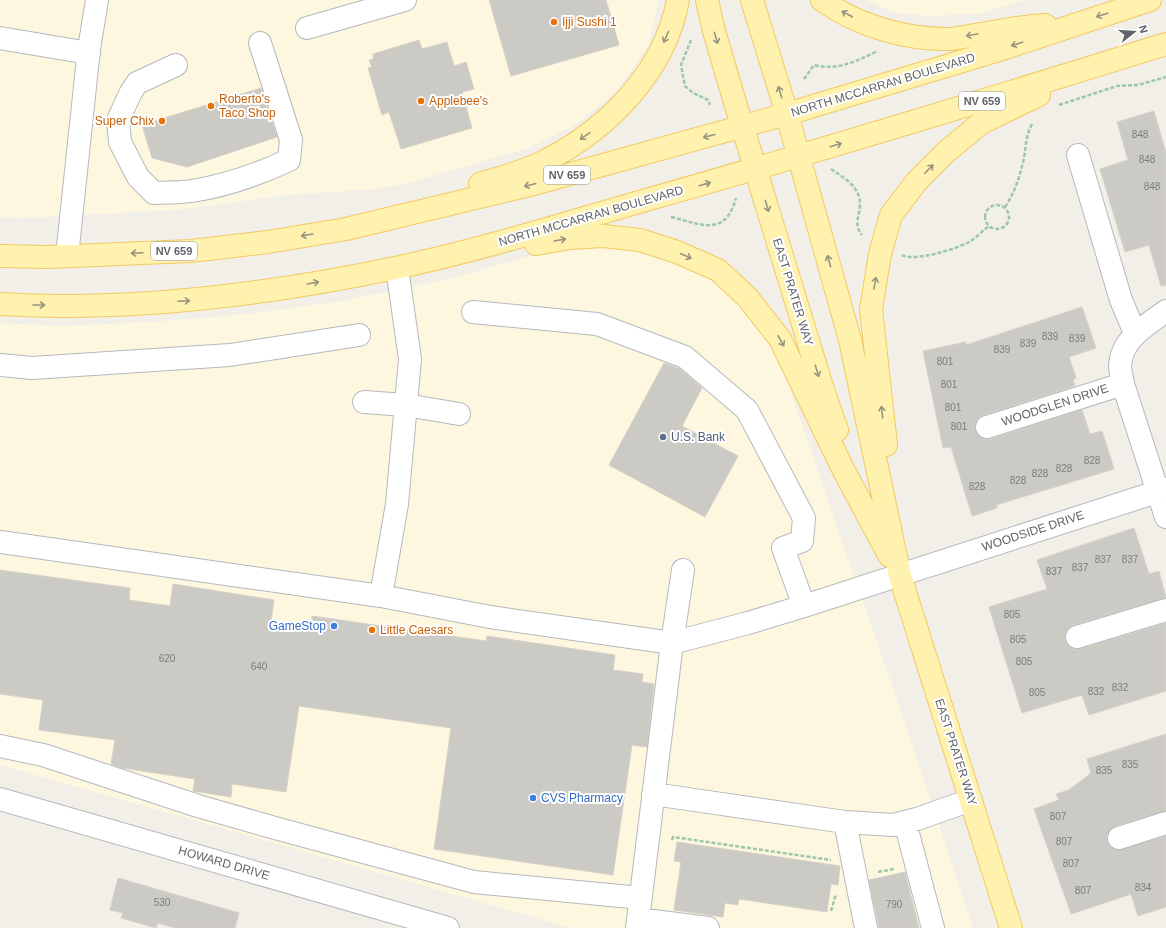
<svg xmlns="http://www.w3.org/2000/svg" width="1166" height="928" font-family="Arial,sans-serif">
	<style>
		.commercial { fill: #fef7e0 }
		.building { fill: #cccac5; stroke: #d6d1c6 }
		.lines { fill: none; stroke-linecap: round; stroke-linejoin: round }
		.minor-casing { stroke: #b5b8bc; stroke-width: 24 }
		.major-casing { stroke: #f2c960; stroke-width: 24 }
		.path { stroke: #9cc7a9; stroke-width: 2.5; stroke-dasharray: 4 2; stroke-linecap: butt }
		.minor { stroke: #fff; stroke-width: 22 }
		.major { stroke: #fff2af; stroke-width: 22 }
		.oneway { stroke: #979581 }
		.food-dot { fill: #e8710a; stroke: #fff; stroke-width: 1.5 }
		.service-dot { fill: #5c6f8a; stroke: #fff; stroke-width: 1.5 }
		.shop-dot { fill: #3f7fe0; stroke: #fff; stroke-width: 1.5 }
		.labels { text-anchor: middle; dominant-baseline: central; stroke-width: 4; stroke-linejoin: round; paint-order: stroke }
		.number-label { font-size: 10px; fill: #7a7d7f }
		.shield { fill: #fff; stroke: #8f9295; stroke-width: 1 }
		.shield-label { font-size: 11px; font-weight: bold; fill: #5f6368 }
		.food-label { font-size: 12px; fill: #c56008; stroke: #fff; text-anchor: start }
		.street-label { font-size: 12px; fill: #5f6368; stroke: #fff }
		.service-label { font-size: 12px; fill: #4e5e75; stroke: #fff; text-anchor: start }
		.shop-label { font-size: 12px; fill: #366cbe; stroke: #fff; text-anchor: end }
	</style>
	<rect width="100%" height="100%" fill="#f1efe8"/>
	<path class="commercial" d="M 0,0 L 659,0 L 649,44 L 619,88 L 577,124 L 528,148 L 413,182 L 376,189 L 289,195 L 175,210 L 23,218 L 0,217 Z
		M 865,0 L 1025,0 L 978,14 L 930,16 L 897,13 Z
		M 580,245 L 619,246 L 661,254 L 697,270 L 730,294 L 759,326 L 781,364 L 920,767 L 973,928 L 571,928 L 0,765 L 0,323 L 63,326 L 151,322 L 248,314 L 342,301 L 449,279 L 538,254 Z"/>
	<path class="building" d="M 489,0 L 606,0 L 619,45 L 511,76 Z
		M 419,40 L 422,49 L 447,42 L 454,66 L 466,62 L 474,89 L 462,92 L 472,128 L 401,149 L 389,112 L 382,115 L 368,68 L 372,67 L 369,60 L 373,59 L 373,54 Z
		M 261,88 L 277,137 L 187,167 L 152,158 L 142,125 Z
		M 1154,111 L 1166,153 L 1166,285 L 1161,286 L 1149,245 L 1125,252 L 1100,169 L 1128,160 L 1117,122 Z
		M 1082,307 L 1096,348 L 1069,357 L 1076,378 L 1073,380 L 1075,386 L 983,415 L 978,419 L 975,425 L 975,430 L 979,436 L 985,439 L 991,439 L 1082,410 L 1090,434 L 1102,431 L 1114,469 L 996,505 L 997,508 L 972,516 L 951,447 L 943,448 L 923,351 L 966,342 L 966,345 Z
		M 664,363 L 680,369 L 702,388 L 682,426 L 738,456 L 705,517 L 609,465 Z
		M 1134,528 L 1149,574 L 1159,571 L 1166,598 L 1073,625 L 1068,629 L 1065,634 L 1065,640 L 1069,646 L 1074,649 L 1080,649 L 1166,623 L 1166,691 L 1089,715 L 1082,695 L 1022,713 L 989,607 L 1047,589 L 1037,560 Z
		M 0,570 L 130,588 L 129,600 L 170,606 L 173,584 L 274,600 L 271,621 L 311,627 L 312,616 L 486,641 L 487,636 L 615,655 L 613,670 L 643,674 L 642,682 L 654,684 L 647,747 L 632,745 L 613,875 L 434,849 L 451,728 L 299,706 L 286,792 L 232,784 L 231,797 L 193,791 L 195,779 L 122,768 L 111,764 L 115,740 L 39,730 L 43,700 L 0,694 Z
		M 1166,734 L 1166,811 L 1115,826 L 1110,830 L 1107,836 L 1107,841 L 1110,847 L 1117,850 L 1166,836 L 1166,907 L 1138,916 L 1131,894 L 1071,914 L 1034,809 L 1059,800 L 1056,794 L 1069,790 L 1091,773 L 1087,759 Z
		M 677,842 L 840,866 L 838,885 L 831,884 L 827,912 L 739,899 L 738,905 L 725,903 L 723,917 L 674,910 L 681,862 L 674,861 Z
		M 905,872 L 919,928 L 879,928 L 869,880 Z
		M 118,878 L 239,913 L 235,928 L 175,928 L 158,923 L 156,928 L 121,918 L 123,913 L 110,910 Z"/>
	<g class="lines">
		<defs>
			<path id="minor" d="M 307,28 L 405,0
				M 0,38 L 89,53
				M 176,65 L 137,83 L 131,92 L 118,120 L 120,142 L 138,177 L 154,193 C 167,192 180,193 192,191 C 225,186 259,174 289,160 L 291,140 L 260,43
				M 1078,155 L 1121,300 L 1135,333
				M 67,256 L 89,49 L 97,0
				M 397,268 L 410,359 L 397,504 L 381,596 L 490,617 L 672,643 L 748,623 L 804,606 L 1166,489
				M 1166,311 C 1147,325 1122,338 1120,365 C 1120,371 1122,378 1123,384 L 1166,517
				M 473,312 L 597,324 L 685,357 L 747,410 L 804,518 L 802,541 L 783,548 L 804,606
				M 0,365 L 32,368 L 230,355 L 359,335
				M 364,402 L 406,405 L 459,414
				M 987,427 L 1123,384
				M 0,542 L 381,596
				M 1077,637 L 1166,610
				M 0,746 L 43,755 L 198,806 L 275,828 L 474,882 L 641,898
				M 653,794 L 845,822 L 893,825 L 917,819 L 971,800
				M 0,799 L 448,928
				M 845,822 L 866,928
				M 905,822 L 933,928
				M 1119,838 L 1166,823
				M 638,919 L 708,928
				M 637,928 L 672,643 L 683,570"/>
			<path id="major" d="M 707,0 L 714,31 L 734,99 L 824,393 L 837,430
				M 752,0 L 787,114 L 850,340 L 900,576 L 1011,928
				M 822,0 C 858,26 907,40 951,39 C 961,38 972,35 982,34 C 1003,30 1024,26 1045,25
				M 480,184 C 502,177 527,171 547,160 C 609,128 665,71 678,0
				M 536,244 L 570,238 L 603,236 L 640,240 L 677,252 L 718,270 L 747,297 L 780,339 L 844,471 L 889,555
				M 0,256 L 47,257 L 191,251 L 268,242 L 346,229 L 534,184 L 787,114 L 999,50 L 1150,0
				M 0,304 C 133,312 266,295 395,268 C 480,250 563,224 646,200 C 820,151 993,98 1166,44
				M 886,445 L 871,309 L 880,254 L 891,215 L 917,181 L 946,152 L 981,123 L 1039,95"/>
		</defs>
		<use href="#minor" class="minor-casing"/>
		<use href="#major" class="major-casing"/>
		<path class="path" d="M 691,40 L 681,65 L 685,86 L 693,93 L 708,100 L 710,105
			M 804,79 L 814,65 C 838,71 856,61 878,51
			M 1059,105 L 1117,86 L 1138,85 L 1166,77
			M 831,169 C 843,177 860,187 860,203 C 860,216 853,224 862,235
			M985 217a12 12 0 1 1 24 0a12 12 0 1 1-24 0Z
			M 1005,207 C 1015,192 1020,176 1024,158 C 1026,146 1026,135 1032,124
			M 671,217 C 701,224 725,238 736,198
			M 902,255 C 913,262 957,249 969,242 C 976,238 982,231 989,226
			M 672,840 L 673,837 L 831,860
			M 878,872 L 894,869
			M 831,911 L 836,894"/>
		<use href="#minor" class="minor"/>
		<use href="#major" class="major"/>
	</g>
	<defs><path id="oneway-shaft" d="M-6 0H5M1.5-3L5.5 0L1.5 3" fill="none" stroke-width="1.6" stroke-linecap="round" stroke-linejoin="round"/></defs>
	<g class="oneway">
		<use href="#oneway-shaft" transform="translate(847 14) rotate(-152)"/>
		<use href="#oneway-shaft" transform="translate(1102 15) rotate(162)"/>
		<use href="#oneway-shaft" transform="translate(972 35) rotate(171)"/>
		<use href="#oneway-shaft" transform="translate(666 37) rotate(115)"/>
		<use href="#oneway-shaft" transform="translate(716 38) rotate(74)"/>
		<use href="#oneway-shaft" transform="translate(1017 44) rotate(161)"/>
		<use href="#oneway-shaft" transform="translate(780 92) rotate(-107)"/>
		<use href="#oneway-shaft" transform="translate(585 136) rotate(145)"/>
		<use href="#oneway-shaft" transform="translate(709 136) rotate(165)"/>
		<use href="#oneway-shaft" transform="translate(836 145) rotate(-17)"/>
		<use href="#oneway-shaft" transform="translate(929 169) rotate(-45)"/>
		<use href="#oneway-shaft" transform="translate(705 184) rotate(-16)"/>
		<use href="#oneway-shaft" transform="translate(530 185) rotate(166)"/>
		<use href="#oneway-shaft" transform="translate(767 206) rotate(73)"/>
		<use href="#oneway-shaft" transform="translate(307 235) rotate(170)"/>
		<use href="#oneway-shaft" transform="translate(560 240) rotate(-10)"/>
		<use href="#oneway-shaft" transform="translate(137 253) rotate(177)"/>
		<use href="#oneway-shaft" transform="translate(686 256) rotate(24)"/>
		<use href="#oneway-shaft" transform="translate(829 261) rotate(-106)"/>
		<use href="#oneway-shaft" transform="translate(313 283) rotate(-10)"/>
		<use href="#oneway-shaft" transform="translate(875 283) rotate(-80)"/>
		<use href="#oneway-shaft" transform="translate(184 301) rotate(-3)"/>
		<use href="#oneway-shaft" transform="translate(39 305)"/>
		<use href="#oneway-shaft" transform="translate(781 341) rotate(61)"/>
		<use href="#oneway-shaft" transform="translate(817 371) rotate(73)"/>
		<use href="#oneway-shaft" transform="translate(882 412) rotate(-96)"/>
	</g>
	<g class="food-dot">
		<circle cx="554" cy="22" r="4"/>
		<circle cx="421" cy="101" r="4"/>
		<circle cx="211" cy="106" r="4"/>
		<circle cx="162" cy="121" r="4"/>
		<circle cx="372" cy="630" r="4"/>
	</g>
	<circle class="service-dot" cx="663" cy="437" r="4"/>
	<g class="shop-dot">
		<circle cx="334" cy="626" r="4"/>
		<circle cx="533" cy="798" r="4"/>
	</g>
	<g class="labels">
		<g class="number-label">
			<text x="1140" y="134">848</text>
			<text x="1147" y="159">848</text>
			<text x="1152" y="186">848</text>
			<text x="1050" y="336">839</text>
			<text x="1077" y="338">839</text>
			<text x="1028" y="343">839</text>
			<text x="1002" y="349">839</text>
			<text x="945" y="361">801</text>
			<text x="949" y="384">801</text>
			<text x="953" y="407">801</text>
			<text x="959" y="426">801</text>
			<text x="1092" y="460">828</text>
			<text x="1064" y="468">828</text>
			<text x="1040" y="473">828</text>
			<text x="1018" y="480">828</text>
			<text x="977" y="486">828</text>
			<text x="1103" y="559">837</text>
			<text x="1130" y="559">837</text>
			<text x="1080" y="567">837</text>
			<text x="1054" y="571">837</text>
			<text x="1012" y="614">805</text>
			<text x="1018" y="639">805</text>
			<text x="167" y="658">620</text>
			<text x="1024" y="661">805</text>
			<text x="259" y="666">640</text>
			<text x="1120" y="687">832</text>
			<text x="1096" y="691">832</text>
			<text x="1037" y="692">805</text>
			<text x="1130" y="764">835</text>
			<text x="1104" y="770">835</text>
			<text x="1058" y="816">807</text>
			<text x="1064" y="841">807</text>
			<text x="1071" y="863">807</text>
			<text x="1143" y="887">834</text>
			<text x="1083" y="890">807</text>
			<text x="162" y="902">530</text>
			<text x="894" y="904">790</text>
		</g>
		<g class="shield">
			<rect x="959" y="92" width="46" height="18" rx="3"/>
			<rect x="544" y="166" width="46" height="18" rx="3"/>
			<rect x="151" y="242" width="46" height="18" rx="3"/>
		</g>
		<g class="shield-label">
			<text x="982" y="101">NV 659</text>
			<text x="567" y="175">NV 659</text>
			<text x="174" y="251">NV 659</text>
		</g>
		<g class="food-label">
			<text x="562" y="22">Ijji Sushi 1</text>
			<text x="219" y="99">Roberto's<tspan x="219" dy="14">Taco Shop</tspan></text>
			<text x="429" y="101">Applebee's</text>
			<text x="154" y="121" text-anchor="end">Super Chix</text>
			<text x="380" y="630">Little Caesars</text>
		</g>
		<g class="street-label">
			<text transform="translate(883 85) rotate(-17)">NORTH MCCARRAN BOULEVARD</text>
			<text transform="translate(591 216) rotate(-16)">NORTH MCCARRAN BOULEVARD</text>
			<text transform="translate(793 292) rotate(73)">EAST PRATER WAY</text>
			<text transform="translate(1055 405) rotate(-18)">WOODGLEN DRIVE</text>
			<text transform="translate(1033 531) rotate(-18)">WOODSIDE DRIVE</text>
			<text transform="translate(956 752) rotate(72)">EAST PRATER WAY</text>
			<text transform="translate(224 863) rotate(16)">HOWARD DRIVE</text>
		</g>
		<g class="service-label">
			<text x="671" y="437">U.S. Bank</text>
		</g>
		<g class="shop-label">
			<text x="326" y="626">GameStop</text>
			<text x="541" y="798" text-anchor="start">CVS Pharmacy</text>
		</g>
	</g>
	<g transform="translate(1134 32) rotate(73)" stroke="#ffffff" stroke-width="3" paint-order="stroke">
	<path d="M0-3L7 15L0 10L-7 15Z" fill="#5f6368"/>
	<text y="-6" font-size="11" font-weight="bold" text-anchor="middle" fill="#5f6368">N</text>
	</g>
</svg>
